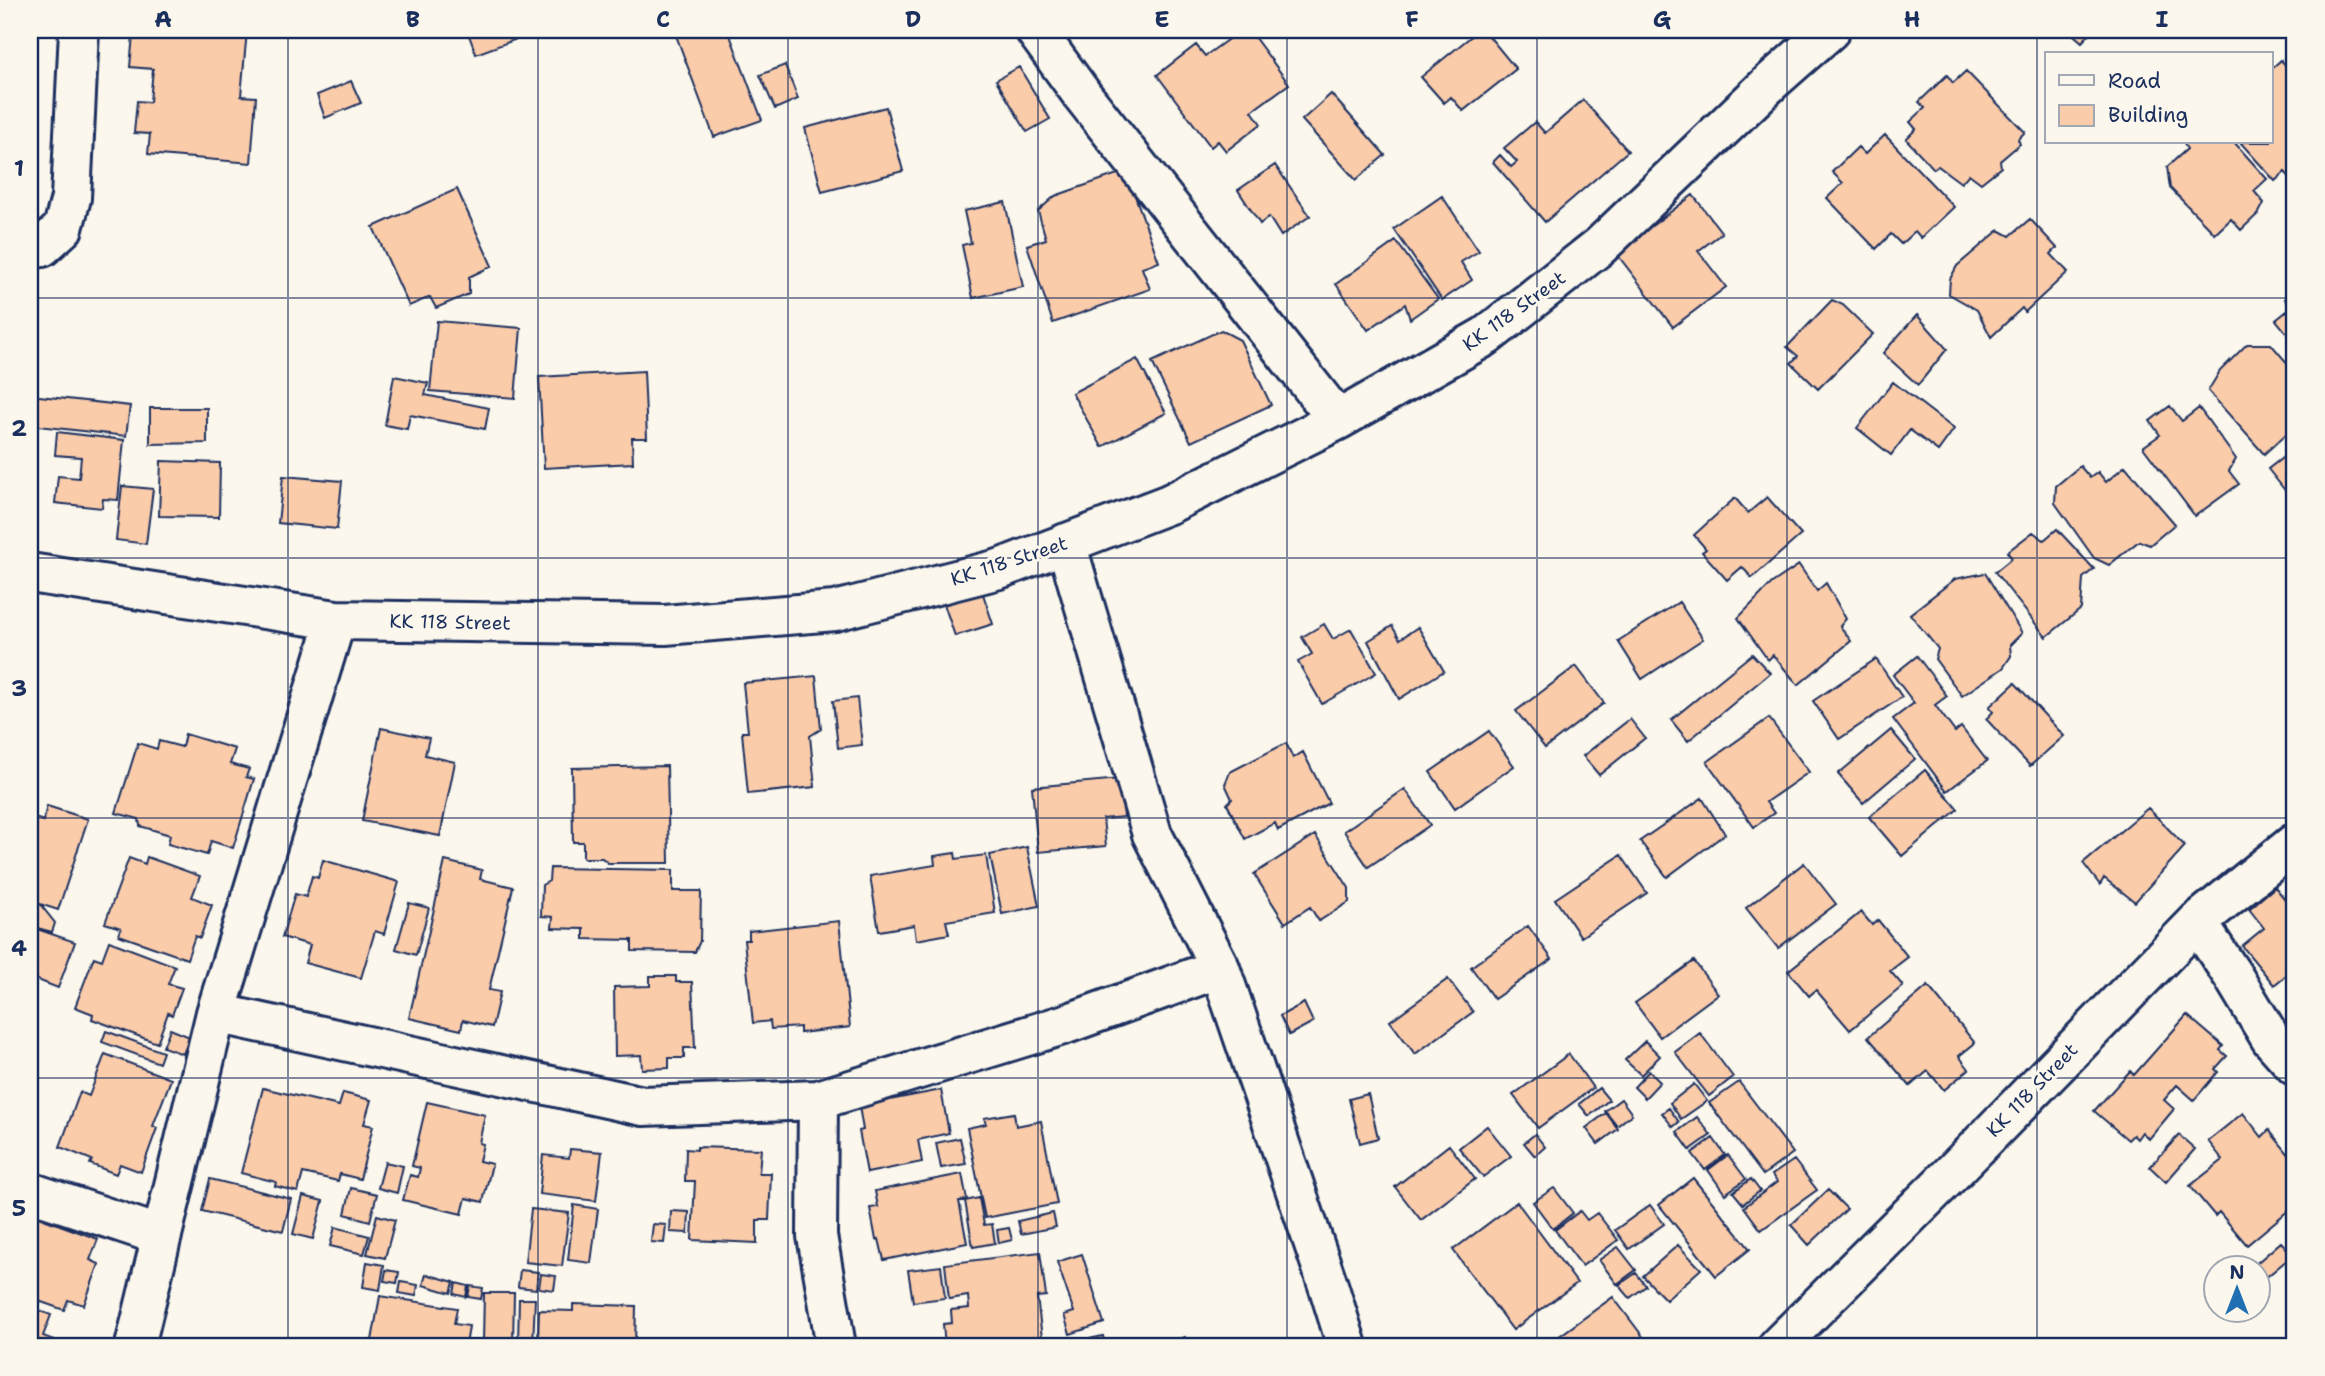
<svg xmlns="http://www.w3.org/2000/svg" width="2325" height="1376" font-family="'Shantell Sans',sans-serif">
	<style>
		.building { fill: #fbccaa; stroke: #1b2f5e; stroke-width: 2 }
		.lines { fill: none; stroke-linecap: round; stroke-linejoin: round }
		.minor-casing { stroke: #1b2f5e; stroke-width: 44 }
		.minor { stroke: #fbf7ec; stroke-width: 38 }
		.grid { fill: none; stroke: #1b2f5e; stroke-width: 2; stroke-opacity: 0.55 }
		.labels { text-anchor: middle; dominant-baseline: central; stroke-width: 6; stroke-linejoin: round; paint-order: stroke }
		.street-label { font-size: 19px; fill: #1b2f5e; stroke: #fbf7ec }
		.neatline { fill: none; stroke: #1b2f5e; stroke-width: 2.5 }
		.grid-label { font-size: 23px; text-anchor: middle; font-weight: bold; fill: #1b2f5e }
	</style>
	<rect width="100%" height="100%" fill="#fbf7ec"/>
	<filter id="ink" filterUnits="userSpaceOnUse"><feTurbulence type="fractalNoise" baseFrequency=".0143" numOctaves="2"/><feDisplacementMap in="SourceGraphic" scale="14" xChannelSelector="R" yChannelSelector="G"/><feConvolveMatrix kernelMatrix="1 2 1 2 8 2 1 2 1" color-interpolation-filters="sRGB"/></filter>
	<g filter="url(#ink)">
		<path class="building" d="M 152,30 L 247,30 L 241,96 L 256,97 L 251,163 L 148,154 L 150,134 L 134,133 L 137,101 L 150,102 L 153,69 L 130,67 L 133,35 L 151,36 Z
			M 467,30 L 541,30 L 476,54 Z
			M 674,30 L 728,30 L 762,120 L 714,137 Z
			M 1241,30 L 1249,30 L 1289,84 L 1252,111 L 1261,124 L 1226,151 L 1218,141 L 1211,147 L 1157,75 L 1196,45 L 1205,56 Z
			M 1479,30 L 1484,30 L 1516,69 L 1463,111 L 1451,97 L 1444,103 L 1421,77 Z
			M 2068,30 L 2093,30 L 2082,42 Z
			M 2281,60 L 2295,76 L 2295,183 L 2285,172 L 2275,181 L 2240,142 L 2271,142 L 2271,69 Z
			M 785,65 L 798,99 L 775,109 L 760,75 Z
			M 1019,67 L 1050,119 L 1027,132 L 996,80 Z
			M 1966,71 L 2025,132 L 2018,139 L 2020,144 L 2000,161 L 2001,167 L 1981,183 L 1969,174 L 1961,183 L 1938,166 L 1934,169 L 1906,139 L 1916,129 L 1910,122 L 1925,108 L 1919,102 L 1947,75 L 1953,83 Z
			M 351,81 L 361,103 L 325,118 L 317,95 Z
			M 1331,94 L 1385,155 L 1356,180 L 1302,120 Z
			M 1583,100 L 1628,151 L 1545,222 L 1493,162 L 1500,155 L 1511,167 L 1517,162 L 1504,148 L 1535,122 L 1545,133 Z
			M 886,107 L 903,171 L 822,192 L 805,128 Z
			M 1885,135 L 1954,207 L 1921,238 L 1915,231 L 1901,244 L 1891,234 L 1876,249 L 1827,198 L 1843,183 L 1832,172 L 1858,147 L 1865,154 Z
			M 2186,142 L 2234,142 L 2267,179 L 2254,191 L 2264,203 L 2259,213 L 2241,230 L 2231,219 L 2215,234 L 2170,188 L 2167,167 L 2187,149 L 2184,144 Z
			M 1275,165 L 1310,216 L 1281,236 L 1269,217 L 1260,224 L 1238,190 Z
			M 1126,171 L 1159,262 L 1142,268 L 1150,289 L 1053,323 L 1027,245 L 1046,239 L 1038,211 L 1055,196 Z
			M 457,189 L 492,266 L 469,277 L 469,294 L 436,308 L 430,297 L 409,306 L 373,227 Z
			M 1693,195 L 1722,233 L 1698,251 L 1726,287 L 1673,327 L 1616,253 Z
			M 1442,196 L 1479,251 L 1461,262 L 1472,280 L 1442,300 L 1394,229 Z
			M 1005,202 L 1023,287 L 973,298 L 962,245 L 971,243 L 964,211 Z
			M 2030,219 L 2057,248 L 2051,254 L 2068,272 L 2025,312 L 2022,308 L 1991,337 L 1977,310 L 1949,294 L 1950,279 L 1957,266 L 1999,230 L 2010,236 Z
			M 1396,241 L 1438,299 L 1410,319 L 1405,304 L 1368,330 L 1336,284 Z
			M 2295,290 L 2295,343 L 2276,320 L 2292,307 L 2285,299 Z
			M 1832,300 L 1843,305 L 1873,334 L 1818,389 L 1791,363 L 1798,356 L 1787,347 Z
			M 1917,315 L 1947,349 L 1918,385 L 1883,353 Z
			M 437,321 L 521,328 L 515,398 L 430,391 Z
			M 1221,330 L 1240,340 L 1271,405 L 1191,442 L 1152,362 Z
			M 2247,344 L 2271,344 L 2295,372 L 2295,426 L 2264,454 L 2208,391 L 2220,371 Z
			M 1137,359 L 1166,413 L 1102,447 L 1072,393 Z
			M 644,371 L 647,438 L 632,438 L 633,463 L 544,468 L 539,377 Z
			M 394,376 L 428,383 L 425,395 L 489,408 L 485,429 L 410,415 L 407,429 L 385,425 Z
			M 1893,382 L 1954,429 L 1938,451 L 1910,430 L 1891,455 L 1857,428 Z
			M 30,395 L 130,406 L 126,436 L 30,425 Z
			M 2170,406 L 2182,421 L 2199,408 L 2236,459 L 2229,471 L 2239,484 L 2195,516 L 2143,447 L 2160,435 L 2150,421 Z
			M 150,408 L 207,408 L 207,443 L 150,444 Z
			M 57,432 L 124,440 L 118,500 L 103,499 L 102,508 L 55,503 L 58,476 L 79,478 L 81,457 L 55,455 Z
			M 2295,448 L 2295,503 L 2268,469 Z
			M 161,461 L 220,463 L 219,517 L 159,516 Z
			M 2080,466 L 2090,478 L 2098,472 L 2106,482 L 2125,466 L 2175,524 L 2150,545 L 2139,541 L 2109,565 L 2094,558 L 2055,503 L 2056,486 Z
			M 283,476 L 342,481 L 337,529 L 278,523 Z
			M 122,486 L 153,489 L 146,544 L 116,540 Z
			M 1767,497 L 1801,535 L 1752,578 L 1742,567 L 1727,580 L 1702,552 L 1706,549 L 1694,535 L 1735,498 L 1748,513 Z
			M 2057,529 L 2094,569 L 2083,578 L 2081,609 L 2046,637 L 1995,572 L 2012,558 L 2007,552 L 2033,532 L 2044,540 Z
			M 1799,565 L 1817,591 L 1826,583 L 1846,619 L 1840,626 L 1851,641 L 1798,685 L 1773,655 L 1768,660 L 1738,618 L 1772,583 Z
			M 1985,573 L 2022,633 L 2010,645 L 2011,656 L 2003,668 L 1962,696 L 1935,659 L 1938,649 L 1910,614 L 1955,579 Z
			M 981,588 L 993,624 L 955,636 L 943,601 Z
			M 1679,602 L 1703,639 L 1642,679 L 1618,641 Z
			M 1324,624 L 1333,639 L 1351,629 L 1376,673 L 1322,704 L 1298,662 L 1312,654 L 1302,637 Z
			M 1392,626 L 1400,639 L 1418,627 L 1444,671 L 1399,699 L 1368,641 Z
			M 1752,654 L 1770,673 L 1688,741 L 1671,720 Z
			M 1917,656 L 1947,696 L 1935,705 L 1955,732 L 1961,727 L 1987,761 L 1947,791 L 1893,719 L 1914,703 L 1893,675 Z
			M 1876,659 L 1902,697 L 1839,739 L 1813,701 Z
			M 1576,666 L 1604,703 L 1545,748 L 1516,711 Z
			M 816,676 L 821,729 L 810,736 L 815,787 L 748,794 L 742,732 L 748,732 L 743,683 Z
			M 2015,683 L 2064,736 L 2030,766 L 1986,719 L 1993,712 L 1989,707 Z
			M 857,698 L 862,745 L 838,748 L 833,701 Z
			M 1769,718 L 1809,772 L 1766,802 L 1774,813 L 1754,827 L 1707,762 Z
			M 1630,719 L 1645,738 L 1599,775 L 1583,756 Z
			M 381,728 L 429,738 L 425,755 L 455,762 L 440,836 L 362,821 Z
			M 1891,730 L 1915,759 L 1863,803 L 1838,774 Z
			M 1489,731 L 1514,766 L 1455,808 L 1430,772 Z
			M 185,734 L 235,749 L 230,764 L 249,769 L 246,777 L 254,779 L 233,848 L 211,841 L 207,855 L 168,844 L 170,835 L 140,826 L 139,819 L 116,813 L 138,743 L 157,749 L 159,741 L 182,747 Z
			M 1286,743 L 1293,758 L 1303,752 L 1329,803 L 1278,830 L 1275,823 L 1245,839 L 1227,804 L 1232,799 L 1225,784 L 1230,772 Z
			M 667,766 L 669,863 L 608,863 L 602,858 L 583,858 L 583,842 L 573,842 L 572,768 Z
			M 1925,770 L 1958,809 L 1902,856 L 1869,817 Z
			M 1120,779 L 1124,817 L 1103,819 L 1106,846 L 1038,852 L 1032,787 Z
			M 1405,789 L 1430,825 L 1368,867 L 1344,831 Z
			M 1702,798 L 1725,834 L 1667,877 L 1640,841 Z
			M 47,806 L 88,819 L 58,910 L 40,904 L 55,923 L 52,932 L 30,926 L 30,816 L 43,821 Z
			M 2148,808 L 2185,846 L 2135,902 L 2104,878 L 2100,885 L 2083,863 Z
			M 1315,835 L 1349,888 L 1349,902 L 1319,921 L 1310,907 L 1285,923 L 1254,874 Z
			M 1027,847 L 1039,906 L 1002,914 L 990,855 Z
			M 955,853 L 956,859 L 986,855 L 995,913 L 946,921 L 949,934 L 916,940 L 914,925 L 879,931 L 870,876 L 935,865 L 934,856 Z
			M 1621,855 L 1647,893 L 1581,937 L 1555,899 Z
			M 147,857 L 200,876 L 192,897 L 212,905 L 200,938 L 195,936 L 187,959 L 119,935 L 121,928 L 105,923 L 129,858 L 145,864 Z
			M 323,860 L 399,882 L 384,934 L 375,931 L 361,978 L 305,963 L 310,945 L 282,937 L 295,894 L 306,897 L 312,876 L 318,878 Z
			M 445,861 L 482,870 L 480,879 L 513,887 L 489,990 L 500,992 L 492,1027 L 463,1020 L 461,1030 L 409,1018 Z
			M 1804,863 L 1836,904 L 1778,948 L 1746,908 Z
			M 550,868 L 673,870 L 673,891 L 701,891 L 700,941 L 695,952 L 632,951 L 632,940 L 584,939 L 584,929 L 552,928 L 553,917 L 541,916 L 542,885 L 549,881 Z
			M 2275,887 L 2289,904 L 2295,899 L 2295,968 L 2274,985 L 2242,946 L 2264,928 L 2249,909 Z
			M 409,903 L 429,908 L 416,955 L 396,949 Z
			M 1861,912 L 1872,925 L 1878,920 L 1908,957 L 1890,971 L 1903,986 L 1850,1030 L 1816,990 L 1809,996 L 1788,971 Z
			M 839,921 L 850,1027 L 800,1033 L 800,1027 L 771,1029 L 770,1021 L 753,1023 L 744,940 L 749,940 L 749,931 Z
			M 1528,926 L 1552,959 L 1494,999 L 1471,967 Z
			M 34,928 L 75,942 L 58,988 L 30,977 L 30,940 Z
			M 109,941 L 175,966 L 168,984 L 182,988 L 172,1015 L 168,1013 L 157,1043 L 92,1019 L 93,1014 L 75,1007 L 94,957 L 102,960 Z
			M 1694,961 L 1718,994 L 1660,1037 L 1635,1003 Z
			M 650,976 L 676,976 L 676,982 L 692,982 L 695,1048 L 684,1048 L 684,1058 L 669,1058 L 669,1068 L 642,1069 L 641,1055 L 615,1056 L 614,987 L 650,986 Z
			M 1448,979 L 1473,1012 L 1415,1054 L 1390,1021 Z
			M 1928,986 L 1975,1043 L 1959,1056 L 1969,1069 L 1944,1090 L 1928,1071 L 1910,1086 L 1868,1037 Z
			M 1304,1003 L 1313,1022 L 1289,1035 L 1280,1016 Z
			M 2187,1015 L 2223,1046 L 2220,1050 L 2227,1056 L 2215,1069 L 2218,1072 L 2194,1100 L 2177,1085 L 2164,1100 L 2174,1109 L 2149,1139 L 2142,1132 L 2137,1139 L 2133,1135 L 2128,1140 L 2094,1111 L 2130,1071 L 2134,1075 Z
			M 170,1029 L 190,1037 L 183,1054 L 163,1047 Z
			M 106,1031 L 163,1052 L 159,1063 L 102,1042 Z
			M 1700,1033 L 1733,1077 L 1709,1096 L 1675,1052 Z
			M 1645,1041 L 1660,1056 L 1641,1075 L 1625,1060 Z
			M 105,1054 L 171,1079 L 153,1126 L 157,1128 L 141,1172 L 120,1164 L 116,1174 L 90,1164 L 92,1160 L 60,1147 L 80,1092 L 89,1096 Z
			M 1569,1054 L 1593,1088 L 1538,1128 L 1513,1095 Z
			M 1649,1071 L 1660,1082 L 1645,1098 L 1634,1087 Z
			M 1739,1082 L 1793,1153 L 1763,1175 L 1709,1103 Z
			M 1694,1084 L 1707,1101 L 1681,1119 L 1670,1103 Z
			M 263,1088 L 339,1106 L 343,1093 L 371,1100 L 364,1124 L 373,1126 L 360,1179 L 340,1174 L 338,1181 L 303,1173 L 298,1192 L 275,1186 L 276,1182 L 241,1173 Z
			M 1599,1088 L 1609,1100 L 1589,1116 L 1579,1104 Z
			M 941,1090 L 949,1133 L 918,1140 L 922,1162 L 867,1173 L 859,1131 L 863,1130 L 859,1106 Z
			M 1368,1094 L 1378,1138 L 1360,1143 L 1349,1099 Z
			M 1621,1099 L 1632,1114 L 1617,1126 L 1605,1111 Z
			M 427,1102 L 485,1115 L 479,1143 L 483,1144 L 479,1161 L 492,1164 L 483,1202 L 466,1198 L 462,1214 L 403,1200 L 410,1175 L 418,1177 L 420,1168 L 412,1166 Z
			M 1669,1108 L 1679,1122 L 1673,1127 L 1662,1113 Z
			M 1014,1113 L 1016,1126 L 1041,1121 L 1057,1204 L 985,1218 L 967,1128 L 986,1124 L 984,1118 Z
			M 1606,1113 L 1618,1129 L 1598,1144 L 1586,1128 Z
			M 2243,1113 L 2262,1137 L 2269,1130 L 2295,1162 L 2295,1171 L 2292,1174 L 2295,1178 L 2295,1205 L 2247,1245 L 2219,1212 L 2215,1216 L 2190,1186 L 2223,1160 L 2208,1141 Z
			M 1697,1117 L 1711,1135 L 1690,1150 L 1677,1132 Z
			M 1487,1126 L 1511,1156 L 1483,1177 L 1459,1148 Z
			M 1535,1134 L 1545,1147 L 1535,1156 L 1524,1143 Z
			M 2179,1135 L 2195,1149 L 2166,1182 L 2150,1167 Z
			M 960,1138 L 966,1164 L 941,1168 L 936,1143 Z
			M 1713,1138 L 1725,1155 L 1705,1170 L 1692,1153 Z
			M 1449,1145 L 1475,1179 L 1421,1220 L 1395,1187 Z
			M 697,1147 L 761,1149 L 759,1173 L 771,1173 L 769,1220 L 757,1220 L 757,1243 L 692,1240 L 695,1181 L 685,1181 L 686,1149 L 697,1150 Z
			M 570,1149 L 602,1152 L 596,1201 L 539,1194 L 543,1155 L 569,1158 Z
			M 1728,1155 L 1746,1179 L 1725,1194 L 1708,1170 Z
			M 1794,1160 L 1817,1190 L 1761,1230 L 1744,1207 L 1777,1182 L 1772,1175 Z
			M 385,1162 L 403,1166 L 397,1193 L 378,1188 Z
			M 962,1174 L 967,1200 L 959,1201 L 967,1243 L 884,1260 L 879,1239 L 876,1240 L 870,1208 L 878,1207 L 875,1191 Z
			M 1693,1178 L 1750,1249 L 1716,1276 L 1659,1205 Z
			M 210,1179 L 291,1199 L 283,1231 L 202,1211 Z
			M 1751,1179 L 1760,1191 L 1743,1204 L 1733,1192 Z
			M 351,1188 L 377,1194 L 370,1221 L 345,1214 Z
			M 1554,1188 L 1573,1213 L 1553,1229 L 1533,1202 Z
			M 1828,1190 L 1847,1209 L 1809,1245 L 1791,1225 Z
			M 303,1196 L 323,1201 L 313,1239 L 293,1234 Z
			M 979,1198 L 984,1225 L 992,1224 L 995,1243 L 973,1247 L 965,1201 Z
			M 1517,1202 L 1577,1283 L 1513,1330 L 1453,1250 Z
			M 574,1205 L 598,1209 L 591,1263 L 568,1260 Z
			M 1650,1205 L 1664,1224 L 1629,1249 L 1615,1230 Z
			M 531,1209 L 569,1213 L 562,1266 L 525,1262 Z
			M 671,1211 L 689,1212 L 688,1233 L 670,1232 Z
			M 1580,1211 L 1587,1220 L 1597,1213 L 1618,1240 L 1582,1266 L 1555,1230 Z
			M 1053,1213 L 1056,1227 L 1021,1234 L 1018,1221 Z
			M 30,1214 L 98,1239 L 90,1260 L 99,1264 L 84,1305 L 68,1300 L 64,1310 L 30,1298 Z
			M 377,1215 L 395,1220 L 385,1258 L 367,1254 Z
			M 653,1224 L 666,1225 L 664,1243 L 651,1242 Z
			M 335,1227 L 369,1236 L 364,1254 L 330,1246 Z
			M 1009,1228 L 1012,1240 L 999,1243 L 997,1230 Z
			M 2281,1242 L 2293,1255 L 2258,1284 L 2258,1268 L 2251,1268 Z
			M 1678,1245 L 1701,1269 L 1666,1300 L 1643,1276 Z
			M 1618,1247 L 1636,1270 L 1617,1284 L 1599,1260 Z
			M 1040,1252 L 1046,1296 L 1037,1297 L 1043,1346 L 945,1346 L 943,1324 L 952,1323 L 951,1310 L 969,1308 L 968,1296 L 949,1299 L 945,1264 Z
			M 1082,1254 L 1104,1323 L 1070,1334 L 1064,1315 L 1074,1312 L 1057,1262 Z
			M 367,1262 L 384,1265 L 380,1290 L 363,1287 Z
			M 941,1266 L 945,1298 L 913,1302 L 908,1270 Z
			M 386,1270 L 399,1272 L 397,1283 L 384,1281 Z
			M 520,1270 L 538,1272 L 536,1289 L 518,1287 Z
			M 1636,1273 L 1646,1286 L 1630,1298 L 1619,1285 Z
			M 426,1274 L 454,1282 L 451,1293 L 423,1285 Z
			M 541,1274 L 556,1276 L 554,1290 L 539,1288 Z
			M 401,1282 L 418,1285 L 416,1296 L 399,1293 Z
			M 456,1283 L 468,1286 L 466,1297 L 454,1294 Z
			M 470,1286 L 483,1288 L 481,1299 L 468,1297 Z
			M 484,1293 L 514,1293 L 513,1344 L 483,1342 Z
			M 380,1296 L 457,1308 L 454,1324 L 469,1326 L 466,1346 L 371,1346 Z
			M 1613,1297 L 1650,1346 L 1559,1346 L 1554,1340 Z
			M 519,1299 L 535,1299 L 533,1344 L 518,1344 Z
			M 573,1304 L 636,1306 L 635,1346 L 538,1344 L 539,1310 L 573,1311 Z
			M 30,1307 L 51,1315 L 43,1336 L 62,1343 L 61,1346 L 30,1346 Z
			M 1103,1336 L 1105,1346 L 1067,1346 L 1066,1344 Z
			M 1185,1337 L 1187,1346 L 1155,1346 Z"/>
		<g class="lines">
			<defs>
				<path id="minor" d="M 1035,30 L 1083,96 L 1338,420
					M 30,249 L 42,247 L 63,228 L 71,198 L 79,30
					M 1066,543 L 1152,834 L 1220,968 L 1329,1288 L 1347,1346
					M 30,573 L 336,620 L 665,625 L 835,611 L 999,569 L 1169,504 L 1338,420 L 1486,336 L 1600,246 L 1771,82 L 1830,30
					M 2197,922 L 2233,976 L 2271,1039 L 2295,1066
					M 216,1013 L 643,1106 L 818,1100 L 1066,1024 L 1220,968
					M 818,1100 L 817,1236 L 836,1346
					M 30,1192 L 162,1236
					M 135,1346 L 216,1013 L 336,620
					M 1778,1346 L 1952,1173 L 2197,922 L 2295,843"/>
			</defs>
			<use href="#minor" class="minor-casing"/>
			<use href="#minor" class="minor"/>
		</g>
	</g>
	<path class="grid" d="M 288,30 L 288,1346M 538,30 L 538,1346M 788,30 L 788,1346M 1038,30 L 1038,1346M 1287,30 L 1287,1346M 1537,30 L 1537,1346M 1787,30 L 1787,1346M 2037,30 L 2037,1346M 30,298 L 2295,298M 30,558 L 2295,558M 30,818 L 2295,818M 30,1078 L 2295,1078"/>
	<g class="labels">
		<g class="street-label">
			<text transform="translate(1514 311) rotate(-36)">KK 118 Street</text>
			<text transform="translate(1009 561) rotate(-18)">KK 118 Street</text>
			<text transform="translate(450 622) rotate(1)">KK 118 Street</text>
			<text transform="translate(2032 1090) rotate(-46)">KK 118 Street</text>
		</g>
	</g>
	<rect width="2325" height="1376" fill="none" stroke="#fbf7ec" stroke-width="77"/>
	<rect x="2045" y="52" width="228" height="91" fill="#fbf7ec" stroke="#a1a7b3" stroke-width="2"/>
	<rect x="2059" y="75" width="35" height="10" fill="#fbf7ec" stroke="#a1a7b3" stroke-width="2"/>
	<text x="2108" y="88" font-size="21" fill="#1b2f5e">Road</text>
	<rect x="2059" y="105" width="35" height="21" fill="#fbccaa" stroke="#a1a7b3" stroke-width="2"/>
	<text x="2108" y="122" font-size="21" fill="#1b2f5e">Building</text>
	<g transform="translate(2237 1289)"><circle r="33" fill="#fbf7ec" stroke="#a1a7b3" stroke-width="2"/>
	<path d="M0-5L12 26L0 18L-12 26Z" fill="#1f6fb2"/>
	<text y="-10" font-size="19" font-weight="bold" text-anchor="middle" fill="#1b2f5e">N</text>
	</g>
	<rect x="38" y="38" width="2248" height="1300" class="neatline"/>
	<g class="grid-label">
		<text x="163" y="27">A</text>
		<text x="413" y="27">B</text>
		<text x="663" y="27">C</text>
		<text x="913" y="27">D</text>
		<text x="1162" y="27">E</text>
		<text x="1412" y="27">F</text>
		<text x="1662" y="27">G</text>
		<text x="1912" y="27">H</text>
		<text x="2162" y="27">I</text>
		<text x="19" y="176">1</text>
		<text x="19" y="436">2</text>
		<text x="19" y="696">3</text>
		<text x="19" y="956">4</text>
		<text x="19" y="1216">5</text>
	</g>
</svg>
